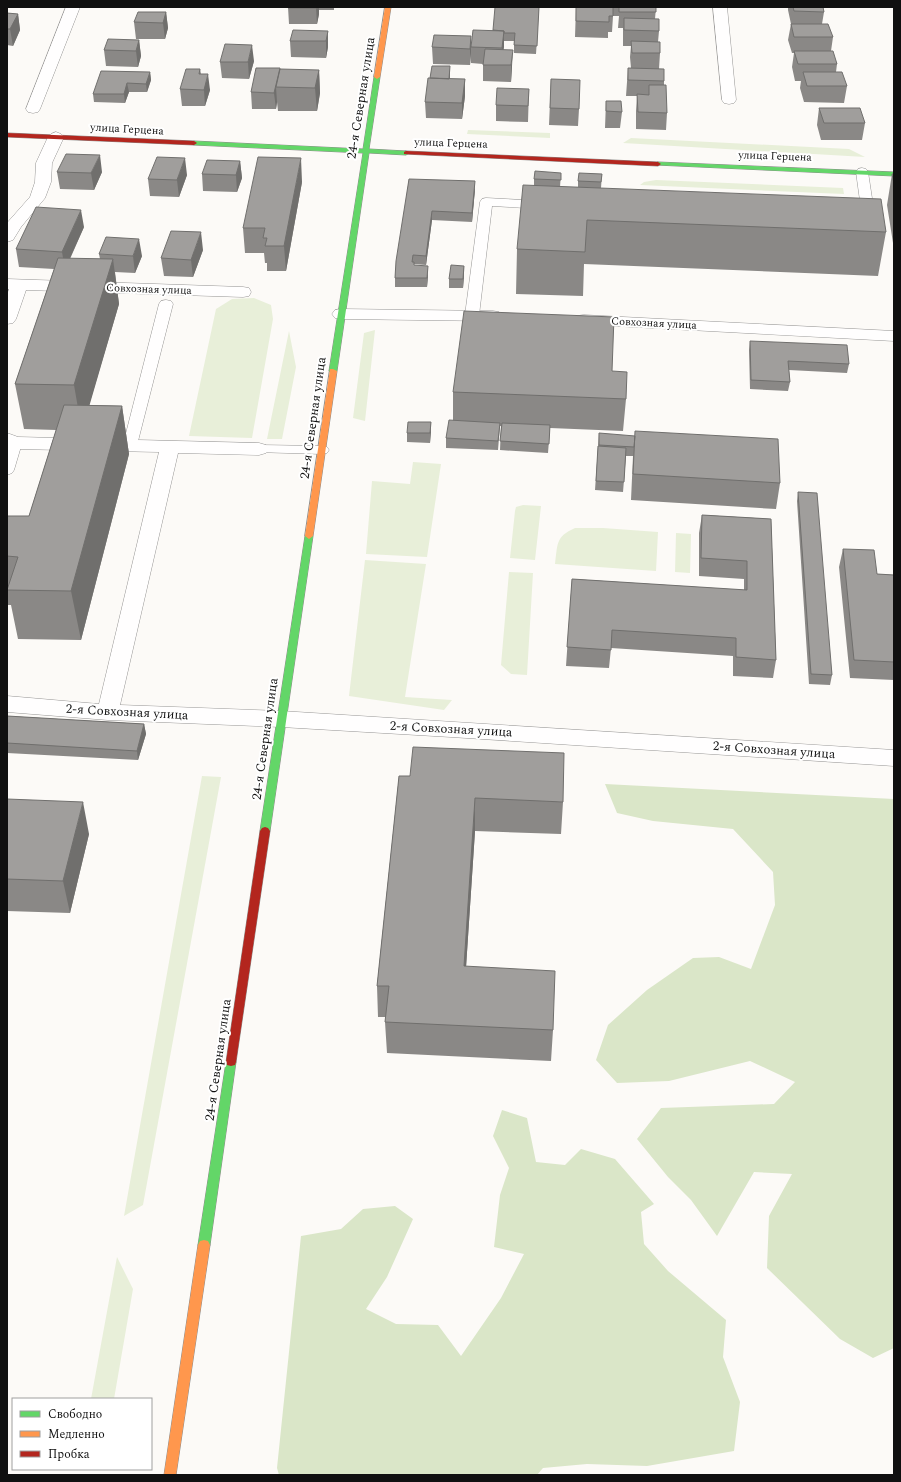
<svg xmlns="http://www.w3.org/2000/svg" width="901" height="1482" font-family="Spectral,serif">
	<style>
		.green { fill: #e8efd9 }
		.forest { fill: #dae6c8 }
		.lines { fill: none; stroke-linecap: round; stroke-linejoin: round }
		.lane-casing { stroke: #969594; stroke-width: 1 }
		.street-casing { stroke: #969594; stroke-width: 1 }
		.fast-casing { stroke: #8d8c8b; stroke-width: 1 }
		.slow-casing { stroke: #8d8c8b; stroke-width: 1 }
		.jam-casing { stroke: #8d8c8b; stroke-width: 1 }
		.lane { fill: #fffefe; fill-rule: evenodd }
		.street { fill: #fffefe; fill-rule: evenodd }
		.fast { fill: #63d668; fill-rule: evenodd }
		.slow { fill: #ff974d; fill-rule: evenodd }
		.jam { fill: #b3261e; fill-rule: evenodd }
		.wall { fill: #8a8886 }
		.shaded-wall { fill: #706f6d }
		.building { fill: #a09e9c; stroke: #706f6d }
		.labels { text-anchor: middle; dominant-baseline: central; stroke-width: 4; stroke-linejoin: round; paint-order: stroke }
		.far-street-label { font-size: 11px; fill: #101010; stroke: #fff }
		.street-label { font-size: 13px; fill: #101010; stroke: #fff }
	</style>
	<rect width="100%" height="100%" fill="#fcfaf7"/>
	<path class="green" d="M 468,130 L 550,133 L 550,138 L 467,134 Z
		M 631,138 L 849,149 L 865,157 L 623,143 Z
		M 656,180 L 843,188 L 844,194 L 640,185 L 644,182 Z
		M 254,298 L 271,305 L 273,319 L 252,438 L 189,436 L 216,309 L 232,299 Z
		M 375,330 L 365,421 L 353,418 L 364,333 Z
		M 289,331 L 296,367 L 282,439 L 267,439 Z
		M 413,462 L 441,464 L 427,557 L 366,554 L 372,481 L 410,484 Z
		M 523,505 L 541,506 L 535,560 L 510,558 L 515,511 L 516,507 Z
		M 575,528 L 603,528 L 658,532 L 656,571 L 555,564 C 558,544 555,537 575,528 Z
		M 676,533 L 691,534 L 690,573 L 675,572 Z
		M 365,560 L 426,564 L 405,697 L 452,700 L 444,710 L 349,696 Z
		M 509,572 L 533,573 L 527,675 L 511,674 L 501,665 Z
		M 202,776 L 221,777 L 143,1205 L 124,1216 Z
		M 117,1257 L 133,1289 L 114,1399 L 91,1399 Z"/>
	<path class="forest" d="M 605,784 L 894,799 L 894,1348 L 873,1358 L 840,1339 L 767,1268 L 769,1216 L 792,1174 L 754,1172 L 717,1236 L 691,1200 L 668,1177 L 637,1139 L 661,1108 L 774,1104 L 795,1082 L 750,1061 L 669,1081 L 617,1083 L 596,1060 L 608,1025 L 647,990 L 693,958 L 719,957 L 751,969 L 775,905 L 773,872 L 733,829 L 653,821 L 617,813 Z
		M 502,1110 L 527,1118 L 536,1162 L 565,1165 L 581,1149 L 615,1159 L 654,1204 L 641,1212 L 644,1244 L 668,1271 L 726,1320 L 723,1357 L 740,1402 L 734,1451 L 647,1466 L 587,1464 L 543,1468 L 537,1475 L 279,1475 L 277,1468 L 301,1236 L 341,1229 L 363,1209 L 395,1206 L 413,1219 L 387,1277 L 366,1309 L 396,1324 L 438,1325 L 461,1356 L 501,1298 L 524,1254 L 494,1247 L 500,1195 L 509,1168 L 493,1136 Z"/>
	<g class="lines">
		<defs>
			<path id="lane" d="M 862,168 L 866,169 L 868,172 L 875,218 L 873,221 L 861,221 L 859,218 L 862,215 L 856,172 L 858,169 Z
				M 486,198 L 543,201 L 547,202 L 549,205 L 547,208 L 543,209 L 492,206 L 479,315 L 477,318 L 467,318 L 465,315 L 480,202 L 482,199 Z
				M 166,300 L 171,301 L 173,304 L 137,445 L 135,448 L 130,449 L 125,448 L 123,445 L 159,304 L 161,301 Z
				M 15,439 L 20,440 L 22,443 L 14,470 L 12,473 L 7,475 L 7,446 L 10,440 Z
				M 259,445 L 322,446 L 327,447 L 329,450 L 327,453 L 322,454 L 254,452 L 252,449 L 254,446 Z"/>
			<path id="street" d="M 66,7 L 80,7 L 40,109 L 38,112 L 33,113 L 28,112 L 26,109 Z
				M 713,7 L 727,7 L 736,100 L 734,103 L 729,104 L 724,103 L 722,100 Z
				M 56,132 L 61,134 L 64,137 L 52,163 L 51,182 L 45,198 L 21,227 L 13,240 L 7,242 L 7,223 L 30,197 L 35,182 L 36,163 L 48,137 L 51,134 Z
				M 7,279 L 243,287 L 249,288 L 251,292 L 249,296 L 243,297 L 26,290 L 16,319 L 13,323 L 7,324 L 7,295 L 9,289 L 7,289 Z
				M 341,309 L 493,311 L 499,312 L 502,316 L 499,320 L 493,321 L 341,319 L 335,318 L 332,314 L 335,310 Z
				M 584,315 L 894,331 L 894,341 L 578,324 L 575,320 L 578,316 Z
				M 7,433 L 18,437 L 259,443 L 266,445 L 268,449 L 266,453 L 259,455 L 178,453 L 120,705 L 281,711 L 894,750 L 894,766 L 451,737 L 281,727 L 108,720 L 7,712 L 7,696 L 99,704 L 159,452 L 15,449 L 7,446 Z"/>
			<path id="fast" d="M 377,75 L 380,77 L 369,149 L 406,151 L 409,153 L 406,155 L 369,153 L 337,371 L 333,373 L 329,371 L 363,153 L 194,145 L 191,143 L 194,141 L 363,149 L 374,77 Z
				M 658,162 L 894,172 L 894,176 L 656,165 L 655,164 Z
				M 309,533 L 313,536 L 270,831 L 268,834 L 262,834 L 260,831 L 305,536 Z
				M 231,1058 L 235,1059 L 236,1062 L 210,1245 L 208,1249 L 204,1250 L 200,1249 L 198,1245 L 226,1062 L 227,1059 Z"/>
			<path id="slow" d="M 385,7 L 391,7 L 380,77 L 377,79 L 374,77 Z
				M 330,369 L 333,369 L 337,371 L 313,536 L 309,539 L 305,536 Z
				M 204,1240 L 208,1241 L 210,1245 L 176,1475 L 164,1475 L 198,1245 L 200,1241 Z"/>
			<path id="jam" d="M 7,133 L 194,141 L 197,143 L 194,145 L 7,137 Z
				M 406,151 L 658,162 L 661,164 L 658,166 L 404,154 L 404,152 Z
				M 265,827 L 268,828 L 270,831 L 236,1062 L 235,1065 L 231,1066 L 227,1065 L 226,1062 L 260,831 L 262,828 Z"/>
		</defs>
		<use href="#lane" class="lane-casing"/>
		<use href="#street" class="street-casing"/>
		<use href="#fast" class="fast-casing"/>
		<use href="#slow" class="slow-casing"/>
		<use href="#jam" class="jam-casing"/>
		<use href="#lane" class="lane"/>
		<use href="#street" class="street"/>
		<use href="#fast" class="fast"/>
		<use href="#slow" class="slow"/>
		<use href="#jam" class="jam"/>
	</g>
	<path class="wall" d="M 126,7 L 169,7 L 168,8 L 127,8 Z
		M 288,7 L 334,7 L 334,10 L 319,10 L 319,14 L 317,24 L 289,24 Z
		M 539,7 L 536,54 L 514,53 L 514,41 L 504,41 L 503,50 L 512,66 L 511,82 L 483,81 L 483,64 L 471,63 L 471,47 L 493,30 Z
		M 576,7 L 656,7 L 655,19 L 659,31 L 658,42 L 660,53 L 659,69 L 664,81 L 664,85 L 667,113 L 666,130 L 636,129 L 636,111 L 637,96 L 626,96 L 628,68 L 631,68 L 630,57 L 631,46 L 623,46 L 623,28 L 618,28 L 619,16 L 613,16 L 612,32 L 608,32 L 608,38 L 575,37 Z
		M 788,7 L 823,7 L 824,12 L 822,24 L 833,37 L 831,51 L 837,64 L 836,72 L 847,86 L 844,103 L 804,102 L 800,88 L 801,81 L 795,81 L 792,67 L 794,53 L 792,53 L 788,40 L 791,24 L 788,10 Z
		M 166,12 L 168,28 L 165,39 L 136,39 L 134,22 Z
		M 7,13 L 18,14 L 20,30 L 13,46 L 7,45 Z
		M 328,31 L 328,47 L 326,58 L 291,57 L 290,41 Z
		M 471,36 L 471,52 L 470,65 L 433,64 L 432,47 Z
		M 139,40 L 141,56 L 138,67 L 106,66 L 104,50 Z
		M 254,61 L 249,79 L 222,78 L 220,62 Z
		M 200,69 L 201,74 L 210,90 L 205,106 L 182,106 L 180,89 Z
		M 280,70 L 319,70 L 320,93 L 317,111 L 278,111 L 277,102 L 276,109 L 252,109 L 251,92 Z
		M 150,72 L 151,80 L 147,92 L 129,92 L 125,103 L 94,102 L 93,94 Z
		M 450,75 L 450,79 L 465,79 L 465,96 L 462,119 L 426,118 L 425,102 Z
		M 551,79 L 579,109 L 578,126 L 549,125 Z
		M 529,89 L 528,122 L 496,121 L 496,105 Z
		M 606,101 L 622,112 L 620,128 L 605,128 Z
		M 819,108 L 865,123 L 862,140 L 821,140 L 817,125 Z
		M 240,161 L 242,178 L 237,192 L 203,191 L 202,174 Z
		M 57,172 L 102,172 L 94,190 L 60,189 Z
		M 561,173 L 560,187 L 578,187 L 578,181 L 602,174 L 601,188 L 886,232 L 878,276 L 584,264 L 583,296 L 516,294 L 517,249 L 534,186 L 534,179 Z
		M 892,174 L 894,174 L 894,243 L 893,243 L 887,205 Z
		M 187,175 L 179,197 L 150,196 L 148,179 Z
		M 409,179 L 475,189 L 472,222 L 432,220 L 426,265 L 414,264 L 414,265 L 428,275 L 427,287 L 395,287 L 395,278 Z
		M 302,182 L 286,271 L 267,271 L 267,263 L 265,263 L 264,253 L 245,253 L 243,228 Z
		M 84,227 L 70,259 L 100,259 L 99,254 L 142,256 L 135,273 L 115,272 L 119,304 L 89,405 L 122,406 L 129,454 L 81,640 L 18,639 L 11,605 L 7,605 L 7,516 L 29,516 L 56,430 L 24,429 L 15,384 L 54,269 L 19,267 L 16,249 Z
		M 203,250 L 193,277 L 164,276 L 161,258 Z
		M 464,266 L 464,275 L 463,288 L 449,288 L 449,279 Z
		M 750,341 L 849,364 L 847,373 L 789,370 L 790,382 L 788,391 L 750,389 L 749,350 Z
		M 612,371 L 626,399 L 623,431 L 550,428 L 548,453 L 500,450 L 501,426 L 500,426 L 498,450 L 446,448 L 446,438 L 453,420 L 453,392 Z
		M 431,422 L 430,443 L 407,442 L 407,433 Z
		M 599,433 L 780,483 L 776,509 L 631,500 L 633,456 L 626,456 L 623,492 L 595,490 Z
		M 798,492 L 832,675 L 830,685 L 809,684 L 797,501 Z
		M 702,515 L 771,519 L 776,660 L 773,678 L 733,676 L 733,656 L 611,648 L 609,668 L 566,666 L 572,579 L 744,590 L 744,579 L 699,576 L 699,533 Z
		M 843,549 L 877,574 L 894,575 L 894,680 L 850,678 L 839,567 Z
		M 7,716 L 144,724 L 146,734 L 138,760 L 7,753 Z
		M 399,776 L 563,802 L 561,834 L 475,831 L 466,967 L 553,1030 L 551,1061 L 387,1053 L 385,1022 L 386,1017 L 378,1017 L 377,986 Z
		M 7,799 L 89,834 L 70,913 L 7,911 Z"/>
	<path class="shaded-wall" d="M 316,7 L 319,7 L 319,14 L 317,24 Z
		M 166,12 L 168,28 L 165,39 L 163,23 Z
		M 18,14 L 20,30 L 13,46 L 10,29 Z
		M 328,31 L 328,47 L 326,58 L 326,41 Z
		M 504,31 L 504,47 L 502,64 L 502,48 Z
		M 471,36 L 471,52 L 470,65 L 470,49 Z
		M 139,40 L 141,56 L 138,67 L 136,51 Z
		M 252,45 L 254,61 L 249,79 L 248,62 Z
		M 513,50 L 511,82 L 511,65 Z
		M 450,66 L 450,75 L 449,89 L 448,80 Z
		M 280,68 L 276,87 L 277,102 L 276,109 L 274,93 Z
		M 319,70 L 320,93 L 317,111 L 315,88 Z
		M 150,72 L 151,80 L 147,92 L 146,84 Z
		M 208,74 L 210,90 L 205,106 L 204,90 Z
		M 465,79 L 465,96 L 462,119 L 462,103 Z
		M 127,83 L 129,92 L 125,103 L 124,94 Z
		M 100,155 L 102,172 L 94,190 L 91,173 Z
		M 185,158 L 187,175 L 179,197 L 177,180 Z
		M 301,158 L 302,182 L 286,271 L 284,246 Z
		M 240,161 L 242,178 L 237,192 L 236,175 Z
		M 475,181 L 475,189 L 472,222 L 472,213 Z
		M 81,210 L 84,227 L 65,269 L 62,252 Z
		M 432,211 L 432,220 L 426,265 L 426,256 Z
		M 201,232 L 203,250 L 193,277 L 191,260 Z
		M 139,239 L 142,256 L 135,273 L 133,256 Z
		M 113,259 L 119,304 L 82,431 L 74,385 Z
		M 428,266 L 428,275 L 427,287 L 427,278 Z
		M 464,266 L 464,275 L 463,288 L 463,279 Z
		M 122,406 L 129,454 L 81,640 L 71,591 Z
		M 431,422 L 431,432 L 430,443 L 430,433 Z
		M 144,724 L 146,734 L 138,760 L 137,751 Z
		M 475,798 L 475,831 L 464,998 L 464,966 Z
		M 83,802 L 89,834 L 70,913 L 63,881 Z"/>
	<path class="building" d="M 288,7 L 316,7 L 316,8 L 288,8 Z
		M 495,7 L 539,7 L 537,46 L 514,45 L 515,33 L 504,33 L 504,31 L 493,30 Z
		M 576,7 L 613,7 L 613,16 L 609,16 L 609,22 L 576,21 Z
		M 619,7 L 656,7 L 656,12 L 619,12 Z
		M 793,7 L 823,7 L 824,12 L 794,11 Z
		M 138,12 L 166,12 L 163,23 L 134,22 Z
		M 7,13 L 18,14 L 10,29 L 7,29 Z
		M 624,18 L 659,19 L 659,31 L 624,30 Z
		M 791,24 L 828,24 L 833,37 L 794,37 Z
		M 293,30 L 328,31 L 326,41 L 290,41 Z
		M 473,30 L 504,31 L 502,48 L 471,47 Z
		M 434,35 L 471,36 L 470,49 L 432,47 Z
		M 108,39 L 139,40 L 136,51 L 104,50 Z
		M 631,41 L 660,42 L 660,53 L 632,53 Z
		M 225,44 L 252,45 L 248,62 L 220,62 Z
		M 485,49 L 513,50 L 511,65 L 483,65 Z
		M 794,51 L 833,51 L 837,64 L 798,64 Z
		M 432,66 L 450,66 L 449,79 L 430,78 Z
		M 256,68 L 280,68 L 274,93 L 251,92 Z
		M 628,68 L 664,69 L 664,81 L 628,80 Z
		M 186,69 L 200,69 L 199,74 L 208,74 L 204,90 L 180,89 Z
		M 280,69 L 319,70 L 315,88 L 276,87 Z
		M 101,71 L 150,72 L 146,84 L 127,83 L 124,94 L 93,94 Z
		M 803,72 L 842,72 L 847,86 L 807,86 Z
		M 428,78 L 465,79 L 462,103 L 425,102 Z
		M 551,79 L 580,80 L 579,109 L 550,108 Z
		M 649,85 L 666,85 L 667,113 L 638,112 L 637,94 L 649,95 Z
		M 497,88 L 529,89 L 528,106 L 496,105 Z
		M 606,101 L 621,101 L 622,112 L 606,111 Z
		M 819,108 L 860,108 L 865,123 L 824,123 Z
		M 66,154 L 100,155 L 91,173 L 57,172 Z
		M 157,157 L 185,158 L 177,180 L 148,179 Z
		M 258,157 L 301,158 L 284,246 L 265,246 L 267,238 L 263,238 L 265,228 L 243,228 Z
		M 207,160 L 240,161 L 236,175 L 202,174 Z
		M 535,171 L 561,173 L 561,180 L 534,179 Z
		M 579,173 L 602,174 L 601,182 L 578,181 Z
		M 892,174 L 894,174 L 894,184 Z
		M 409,179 L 475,181 L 472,213 L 432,211 L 426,256 L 413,255 L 412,262 L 414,262 L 414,265 L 428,266 L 427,278 L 395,278 L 396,261 Z
		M 523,185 L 881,199 L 886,232 L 587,220 L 585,252 L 517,249 Z
		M 36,207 L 81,210 L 62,252 L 16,249 Z
		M 171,231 L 201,232 L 191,260 L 161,258 Z
		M 106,237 L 139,239 L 133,256 L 99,254 Z
		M 58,258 L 113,259 L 74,385 L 15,384 Z
		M 451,265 L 464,266 L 463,279 L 449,279 Z
		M 464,311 L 614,317 L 612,371 L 627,372 L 626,399 L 453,392 Z
		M 750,341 L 847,345 L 849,364 L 788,361 L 790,382 L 751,380 Z
		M 64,405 L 122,406 L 71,591 L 7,590 L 18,557 L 7,556 L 7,516 L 29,516 Z
		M 449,420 L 500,423 L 498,441 L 446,438 Z
		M 408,422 L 431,422 L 430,433 L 407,433 Z
		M 502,423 L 550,425 L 549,444 L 500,441 Z
		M 635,431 L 778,439 L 780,483 L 633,474 Z
		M 599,433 L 635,436 L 634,447 L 599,445 Z
		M 598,446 L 626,448 L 624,482 L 596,481 Z
		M 798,492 L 817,493 L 832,675 L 811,674 Z
		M 702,515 L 771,519 L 776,660 L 736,657 L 736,638 L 612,630 L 611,650 L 567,647 L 572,579 L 747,590 L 747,561 L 701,558 Z
		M 843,549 L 874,550 L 877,574 L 894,575 L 894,662 L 854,660 Z
		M 7,716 L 144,724 L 137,751 L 7,743 Z
		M 413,747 L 564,753 L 563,802 L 475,798 L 464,966 L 555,971 L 553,1030 L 385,1022 L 389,986 L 377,986 L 399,776 L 410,776 Z
		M 7,799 L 83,802 L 63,881 L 7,879 Z"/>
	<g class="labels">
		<g class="far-street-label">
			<text transform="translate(127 129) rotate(3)">улица Герцена</text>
			<text transform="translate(451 143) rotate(2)">улица Герцена</text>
			<text transform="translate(775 156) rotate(2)">улица Герцена</text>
			<text transform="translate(149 289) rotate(2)">Совхозная улица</text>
			<text transform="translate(654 323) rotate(3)">Совхозная улица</text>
		</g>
		<g class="street-label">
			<text transform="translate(361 98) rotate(-81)">24-я Северная улица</text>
			<text transform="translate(313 418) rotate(-82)">24-я Северная улица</text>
			<text transform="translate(127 712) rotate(3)">2-я Совхозная улица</text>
			<text transform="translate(451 729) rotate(3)">2-я Совхозная улица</text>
			<text transform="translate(265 739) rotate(-82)">24-я Северная улица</text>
			<text transform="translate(774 750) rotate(4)">2-я Совхозная улица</text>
			<text transform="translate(218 1060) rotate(-82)">24-я Северная улица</text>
		</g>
	</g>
	<rect width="901" height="1482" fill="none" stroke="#101010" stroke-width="16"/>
	<rect x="12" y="1398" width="140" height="72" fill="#ffffff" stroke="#9f9f9f"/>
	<rect x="20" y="1411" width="20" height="6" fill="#63d668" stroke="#9f9f9f"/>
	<text x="48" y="1418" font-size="12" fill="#101010">Свободно</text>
	<rect x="20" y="1431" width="20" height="6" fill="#ff974d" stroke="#9f9f9f"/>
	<text x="48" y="1438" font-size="12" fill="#101010">Медленно</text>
	<rect x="20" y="1451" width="20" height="6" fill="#b3261e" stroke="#9f9f9f"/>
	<text x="48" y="1458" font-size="12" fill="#101010">Пробка</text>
</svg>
